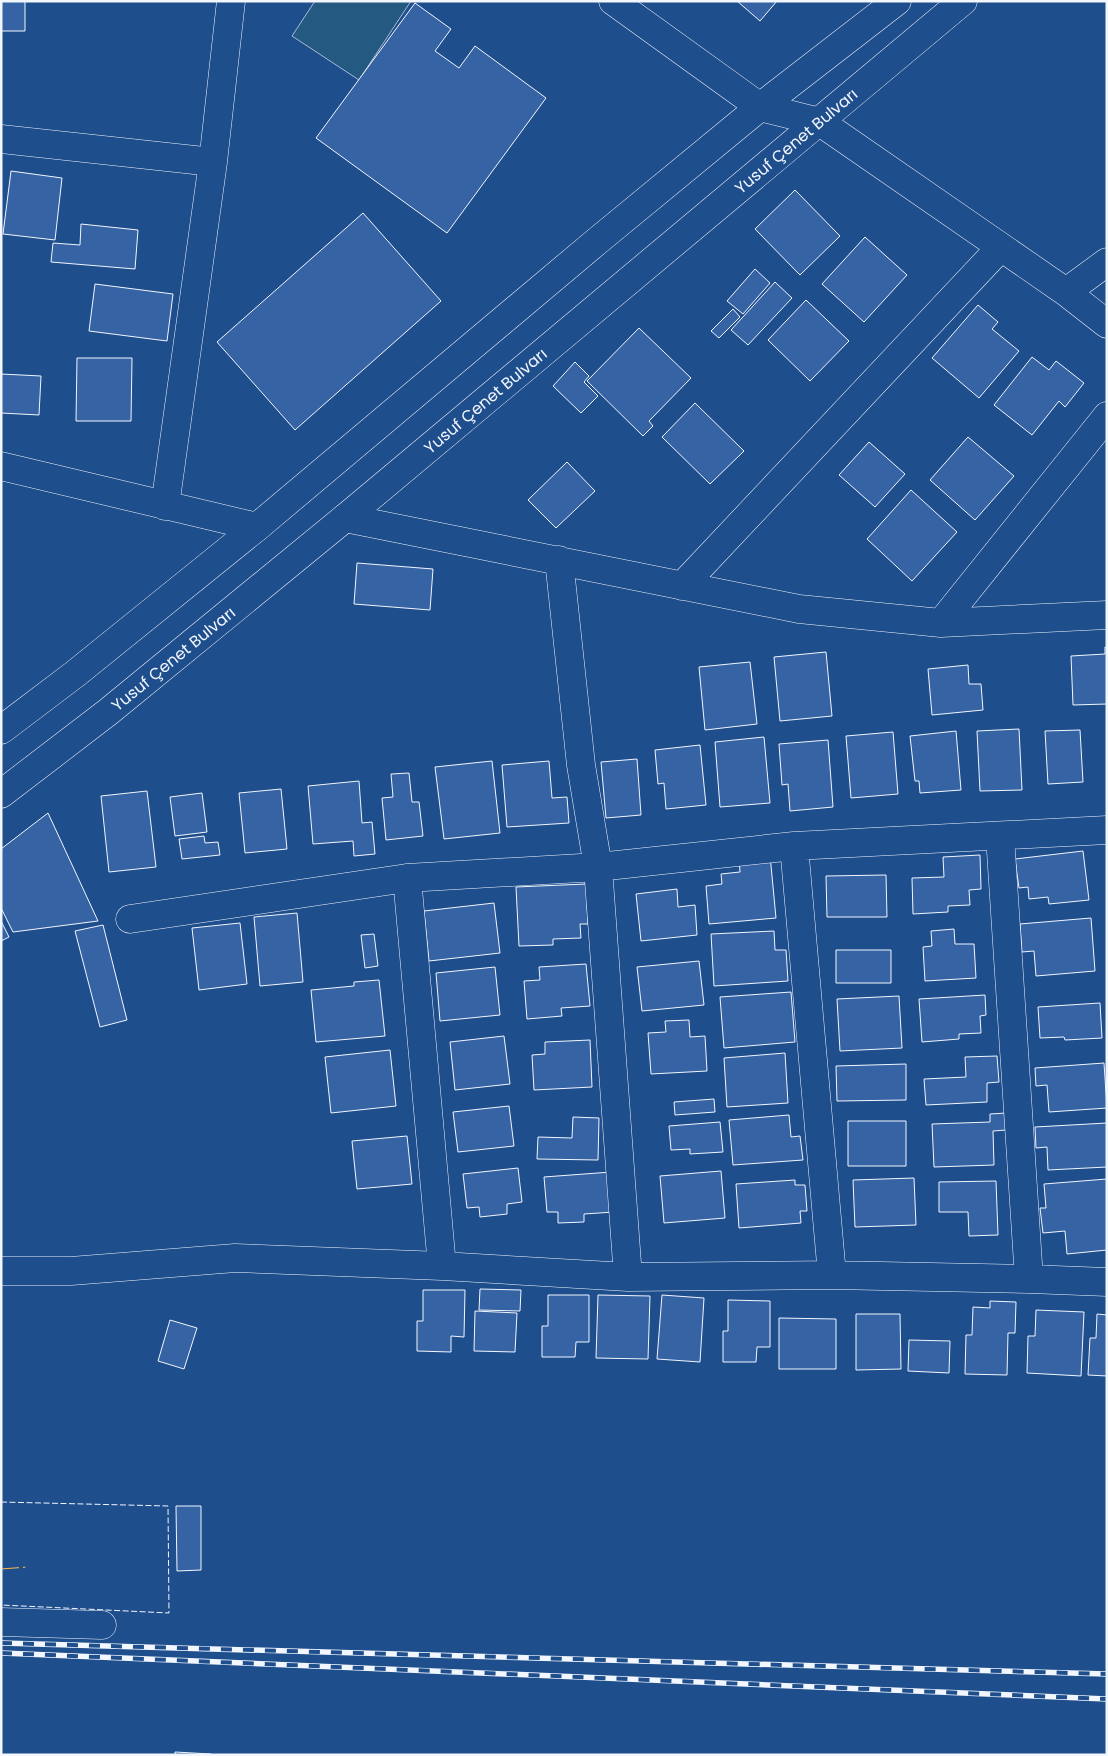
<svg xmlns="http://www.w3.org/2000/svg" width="1108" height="1756" font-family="Poppins,sans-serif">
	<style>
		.green { fill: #245a82; stroke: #a8bbd7 }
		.building { fill: #3563a3; stroke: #f2f6ff }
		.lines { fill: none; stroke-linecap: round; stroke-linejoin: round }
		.minor-casing { stroke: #f2f6ff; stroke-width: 29 }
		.highway-casing { stroke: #f2f6ff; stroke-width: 29 }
		.minor { stroke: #1f4e8c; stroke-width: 28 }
		.highway { stroke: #1f4e8c; stroke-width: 28 }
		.rail-casing { stroke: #f2f6ff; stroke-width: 5.5 }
		.rail { stroke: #1f4e8c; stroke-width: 4; stroke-dasharray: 11; stroke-linecap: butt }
		.fence { stroke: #f2f6ff; stroke-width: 1; stroke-dasharray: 6 2.5; stroke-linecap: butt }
		.power { stroke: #ffb74d; stroke-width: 1; stroke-dasharray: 18 4 2.5 4; stroke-linecap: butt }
		.labels { text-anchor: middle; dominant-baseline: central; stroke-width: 4; stroke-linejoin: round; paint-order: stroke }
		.street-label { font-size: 16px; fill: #f2f6ff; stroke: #1f4e8c }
	</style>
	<rect width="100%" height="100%" fill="#1f4e8c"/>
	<path class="green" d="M 315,1 L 411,1 L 359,80 L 292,36 Z"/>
	<path class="building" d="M 1,1 L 25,1 L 25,31 L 1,31 Z
		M 737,1 L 777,1 L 760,21 Z
		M 415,3 L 451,29 L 435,51 L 459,68 L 475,46 L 546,98 L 447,233 L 316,138 Z
		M 11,171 L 62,178 L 55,240 L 3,234 Z
		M 795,190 L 840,236 L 800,275 L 755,229 Z
		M 363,213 L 441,301 L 295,430 L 217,342 Z
		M 81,224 L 138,230 L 135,269 L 51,262 L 53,243 L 80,245 Z
		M 865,237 L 907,275 L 864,322 L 822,284 Z
		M 755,269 L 770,283 L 743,314 L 727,301 Z
		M 775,282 L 792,298 L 748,345 L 731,330 Z
		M 95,284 L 173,294 L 167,341 L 89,331 Z
		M 806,300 L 849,341 L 810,381 L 768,340 Z
		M 978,305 L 998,322 L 992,329 L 1019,351 L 979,398 L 932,358 Z
		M 733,309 L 740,317 L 719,338 L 711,331 Z
		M 639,328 L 691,378 L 649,421 L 653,426 L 643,436 L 587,381 Z
		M 1032,357 L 1049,370 L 1056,361 L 1084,383 L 1065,407 L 1059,401 L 1032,435 L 994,405 Z
		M 77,358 L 132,358 L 131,421 L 76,421 Z
		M 575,362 L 589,376 L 584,382 L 598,396 L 581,413 L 553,386 Z
		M 1,374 L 41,376 L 39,415 L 1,413 Z
		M 695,403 L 744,451 L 710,484 L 662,437 Z
		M 968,437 L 1014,476 L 975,520 L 930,480 Z
		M 869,442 L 905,474 L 875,507 L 839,475 Z
		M 567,462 L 595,491 L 556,528 L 528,500 Z
		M 911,490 L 957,532 L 912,581 L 867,539 Z
		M 357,563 L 433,569 L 430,610 L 354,604 Z
		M 1105,647 L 1107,647 L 1107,704 L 1073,705 L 1071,656 L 1105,654 Z
		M 826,652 L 832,716 L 780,721 L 774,657 Z
		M 750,662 L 757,724 L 705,730 L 699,667 Z
		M 968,665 L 969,684 L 981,684 L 983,710 L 932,715 L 928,669 Z
		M 1019,729 L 1022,790 L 980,791 L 977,731 Z
		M 1080,730 L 1083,782 L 1048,784 L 1045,731 Z
		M 956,731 L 961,790 L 920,793 L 919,781 L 915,781 L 910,736 Z
		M 893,732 L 898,794 L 851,798 L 846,736 Z
		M 764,737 L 770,803 L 720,807 L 715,742 Z
		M 828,740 L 833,807 L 790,811 L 788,784 L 782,785 L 779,744 Z
		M 700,745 L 706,805 L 666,809 L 664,783 L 658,784 L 655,750 Z
		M 637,759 L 641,815 L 606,818 L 601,762 Z
		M 492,761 L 500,833 L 444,839 L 435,767 Z
		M 549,761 L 552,798 L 567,797 L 569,823 L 507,827 L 502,765 Z
		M 409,773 L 412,802 L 419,802 L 423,836 L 386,840 L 382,798 L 393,797 L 391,774 Z
		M 359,781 L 362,823 L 372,822 L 375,854 L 354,856 L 353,841 L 313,844 L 308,786 Z
		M 281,789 L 287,849 L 245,853 L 239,793 Z
		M 147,791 L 156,867 L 109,872 L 101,796 Z
		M 202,793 L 207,832 L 175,836 L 170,797 Z
		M 48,813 L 98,921 L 13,932 L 1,908 L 1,849 Z
		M 204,836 L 205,843 L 218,842 L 220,855 L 182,859 L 179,839 Z
		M 1083,851 L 1089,900 L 1049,904 L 1048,897 L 1029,899 L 1028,887 L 1019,888 L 1015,859 Z
		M 770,855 L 776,918 L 709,924 L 706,886 L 722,884 L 721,874 L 740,872 L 739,858 Z
		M 980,855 L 981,889 L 969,890 L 970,905 L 948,906 L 948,912 L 913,914 L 912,878 L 944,877 L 943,857 Z
		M 886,875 L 887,917 L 827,917 L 826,876 Z
		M 586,884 L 588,924 L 580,924 L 581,938 L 553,939 L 553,945 L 519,946 L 516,887 Z
		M 677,889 L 678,907 L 695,905 L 697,935 L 641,941 L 636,894 Z
		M 494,903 L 500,953 L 429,961 L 424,911 Z
		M 297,913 L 303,982 L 260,986 L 254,917 Z
		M 1091,918 L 1095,971 L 1036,976 L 1034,951 L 1022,952 L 1020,924 Z
		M 1,921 L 9,937 L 1,941 Z
		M 240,923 L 247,984 L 199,990 L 192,928 Z
		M 103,925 L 127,1020 L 100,1027 L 75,931 Z
		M 954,929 L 955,944 L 974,944 L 976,978 L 925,981 L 923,947 L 932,946 L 931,931 Z
		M 774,931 L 775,950 L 786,950 L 788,981 L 714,986 L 711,934 Z
		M 374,934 L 378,966 L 365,968 L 361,935 Z
		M 836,950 L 891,950 L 891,983 L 836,983 Z
		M 699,961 L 704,1005 L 642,1011 L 637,967 Z
		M 586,964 L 590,1006 L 561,1008 L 562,1016 L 527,1019 L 524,981 L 540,980 L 539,967 Z
		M 495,967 L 500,1015 L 440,1021 L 436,973 Z
		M 379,980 L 385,1036 L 316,1042 L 311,990 L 354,986 L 354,982 Z
		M 791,992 L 795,1042 L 724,1048 L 720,997 Z
		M 985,995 L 986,1015 L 980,1016 L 981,1033 L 959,1034 L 959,1039 L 922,1042 L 919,999 Z
		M 899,996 L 902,1048 L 840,1051 L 837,999 Z
		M 1100,1003 L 1102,1038 L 1065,1040 L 1064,1037 L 1040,1038 L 1038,1007 Z
		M 689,1020 L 690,1037 L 705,1036 L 707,1071 L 651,1074 L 648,1033 L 666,1032 L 665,1021 Z
		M 504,1036 L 510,1084 L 455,1090 L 450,1042 Z
		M 590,1040 L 592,1087 L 534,1090 L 532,1055 L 545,1054 L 545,1042 Z
		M 390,1050 L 396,1106 L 331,1113 L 325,1057 Z
		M 785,1053 L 788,1103 L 727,1107 L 724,1058 Z
		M 997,1056 L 999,1082 L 987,1083 L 987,1102 L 926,1105 L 924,1079 L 966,1077 L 965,1057 Z
		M 1104,1063 L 1107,1108 L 1049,1112 L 1047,1085 L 1036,1086 L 1035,1068 Z
		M 906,1064 L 906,1100 L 837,1101 L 836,1066 Z
		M 714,1099 L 715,1112 L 675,1115 L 674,1102 Z
		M 509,1106 L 514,1146 L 458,1152 L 453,1112 Z
		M 1006,1113 L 1006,1130 L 993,1131 L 994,1165 L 934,1167 L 932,1124 L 990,1122 L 990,1114 Z
		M 789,1115 L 791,1137 L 800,1136 L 803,1160 L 733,1165 L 729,1120 Z
		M 573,1117 L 599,1118 L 598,1160 L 537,1159 L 538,1137 L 572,1138 Z
		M 848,1121 L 906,1121 L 906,1166 L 848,1166 Z
		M 720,1122 L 723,1152 L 690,1154 L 690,1149 L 671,1150 L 669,1126 Z
		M 1107,1123 L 1107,1167 L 1048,1170 L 1047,1147 L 1036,1148 L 1035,1127 Z
		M 407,1136 L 412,1184 L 357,1189 L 352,1141 Z
		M 518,1168 L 522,1202 L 507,1204 L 507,1214 L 480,1217 L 479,1207 L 467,1208 L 463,1174 Z
		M 721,1171 L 725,1218 L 664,1223 L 660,1176 Z
		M 611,1172 L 614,1212 L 584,1214 L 584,1222 L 558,1223 L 558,1212 L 547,1212 L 544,1177 Z
		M 914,1178 L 916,1225 L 855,1227 L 853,1180 Z
		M 1107,1179 L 1107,1250 L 1067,1254 L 1065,1231 L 1043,1233 L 1040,1208 L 1046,1208 L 1044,1184 Z
		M 795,1180 L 795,1185 L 805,1185 L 807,1211 L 800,1211 L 801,1223 L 739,1228 L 736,1184 Z
		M 996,1181 L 998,1235 L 969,1236 L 968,1212 L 939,1212 L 939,1182 Z
		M 480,1289 L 521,1290 L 520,1311 L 479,1310 Z
		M 423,1290 L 465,1290 L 464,1337 L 451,1336 L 451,1352 L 417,1351 L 417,1321 L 423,1321 Z
		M 548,1295 L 589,1295 L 589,1342 L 576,1342 L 575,1357 L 542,1357 L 542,1326 L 548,1326 Z
		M 598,1295 L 650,1296 L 648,1359 L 596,1358 Z
		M 662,1295 L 704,1298 L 700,1362 L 657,1359 Z
		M 728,1300 L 770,1301 L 770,1347 L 757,1347 L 756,1362 L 723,1362 L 723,1331 L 728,1331 Z
		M 990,1301 L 1016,1302 L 1015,1333 L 1008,1333 L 1007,1375 L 965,1374 L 966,1335 L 972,1335 L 973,1307 L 990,1308 Z
		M 1036,1310 L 1084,1312 L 1081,1376 L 1027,1373 L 1028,1336 L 1035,1336 Z
		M 475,1311 L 517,1313 L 515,1352 L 474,1351 Z
		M 856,1314 L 900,1314 L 901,1369 L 856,1370 Z
		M 1097,1314 L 1107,1315 L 1107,1376 L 1088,1375 L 1090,1338 L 1096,1338 Z
		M 779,1318 L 836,1319 L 836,1369 L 779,1369 Z
		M 170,1320 L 197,1328 L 184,1369 L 158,1361 Z
		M 909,1340 L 950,1341 L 949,1373 L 908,1371 Z
		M 176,1506 L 201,1506 L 201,1570 L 177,1571 Z
		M 175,1752 L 211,1754 L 211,1755 L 175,1755 Z"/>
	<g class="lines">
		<defs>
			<path id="minor" d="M 613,1 L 760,107 L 820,122 L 1066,292 L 1107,324
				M 1,139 L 213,162
				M 1066,292 L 1107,262
				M 1,466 L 257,527
				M 165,506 L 213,162 L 231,1
				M 345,518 L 799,609 L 941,623 L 1107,615
				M 559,560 L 581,765 L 598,867 L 628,1277
				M 682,586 L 1001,247
				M 941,623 L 1107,416
				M 1000,836 L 1029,1279
				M 794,846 L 832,1275
				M 407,878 L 442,1266
				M 130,919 L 407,878 L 598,867 L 794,846 L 1107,830
				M 1,1271 L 71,1271 L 235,1258 L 442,1266 L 628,1277 L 832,1275 L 1029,1279 L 1107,1282
				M 1,1622 L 102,1625"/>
			<g id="highway">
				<path d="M 1,730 L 75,674 L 257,527 L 596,242 L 760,107 L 897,1"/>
				<path id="s1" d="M 1,794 L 108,712 L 345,518 L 963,1"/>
			</g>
		</defs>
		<use href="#minor" class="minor-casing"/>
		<use href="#highway" class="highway-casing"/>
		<use href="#minor" class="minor"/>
		<use href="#highway" class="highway"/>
		<defs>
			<path id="rail" d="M 1,1643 L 1107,1674
				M 1,1653 L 1107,1699"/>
		</defs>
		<use href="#rail" class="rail-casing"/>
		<use href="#rail" class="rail"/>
		<path class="fence" d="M 1,1502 L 168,1506 L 169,1613 L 1,1605"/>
		<path class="power" d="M 1,1569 L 28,1567"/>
	</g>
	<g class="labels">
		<g class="street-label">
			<text stroke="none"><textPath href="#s1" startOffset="1029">Yusuf Çenet Bulvarı</textPath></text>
			<text stroke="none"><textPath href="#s1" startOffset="624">Yusuf Çenet Bulvarı</textPath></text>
			<text stroke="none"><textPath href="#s1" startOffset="219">Yusuf Çenet Bulvarı</textPath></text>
		</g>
	</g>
	<rect width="1108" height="1756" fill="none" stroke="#f2f6ff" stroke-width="5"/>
</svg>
